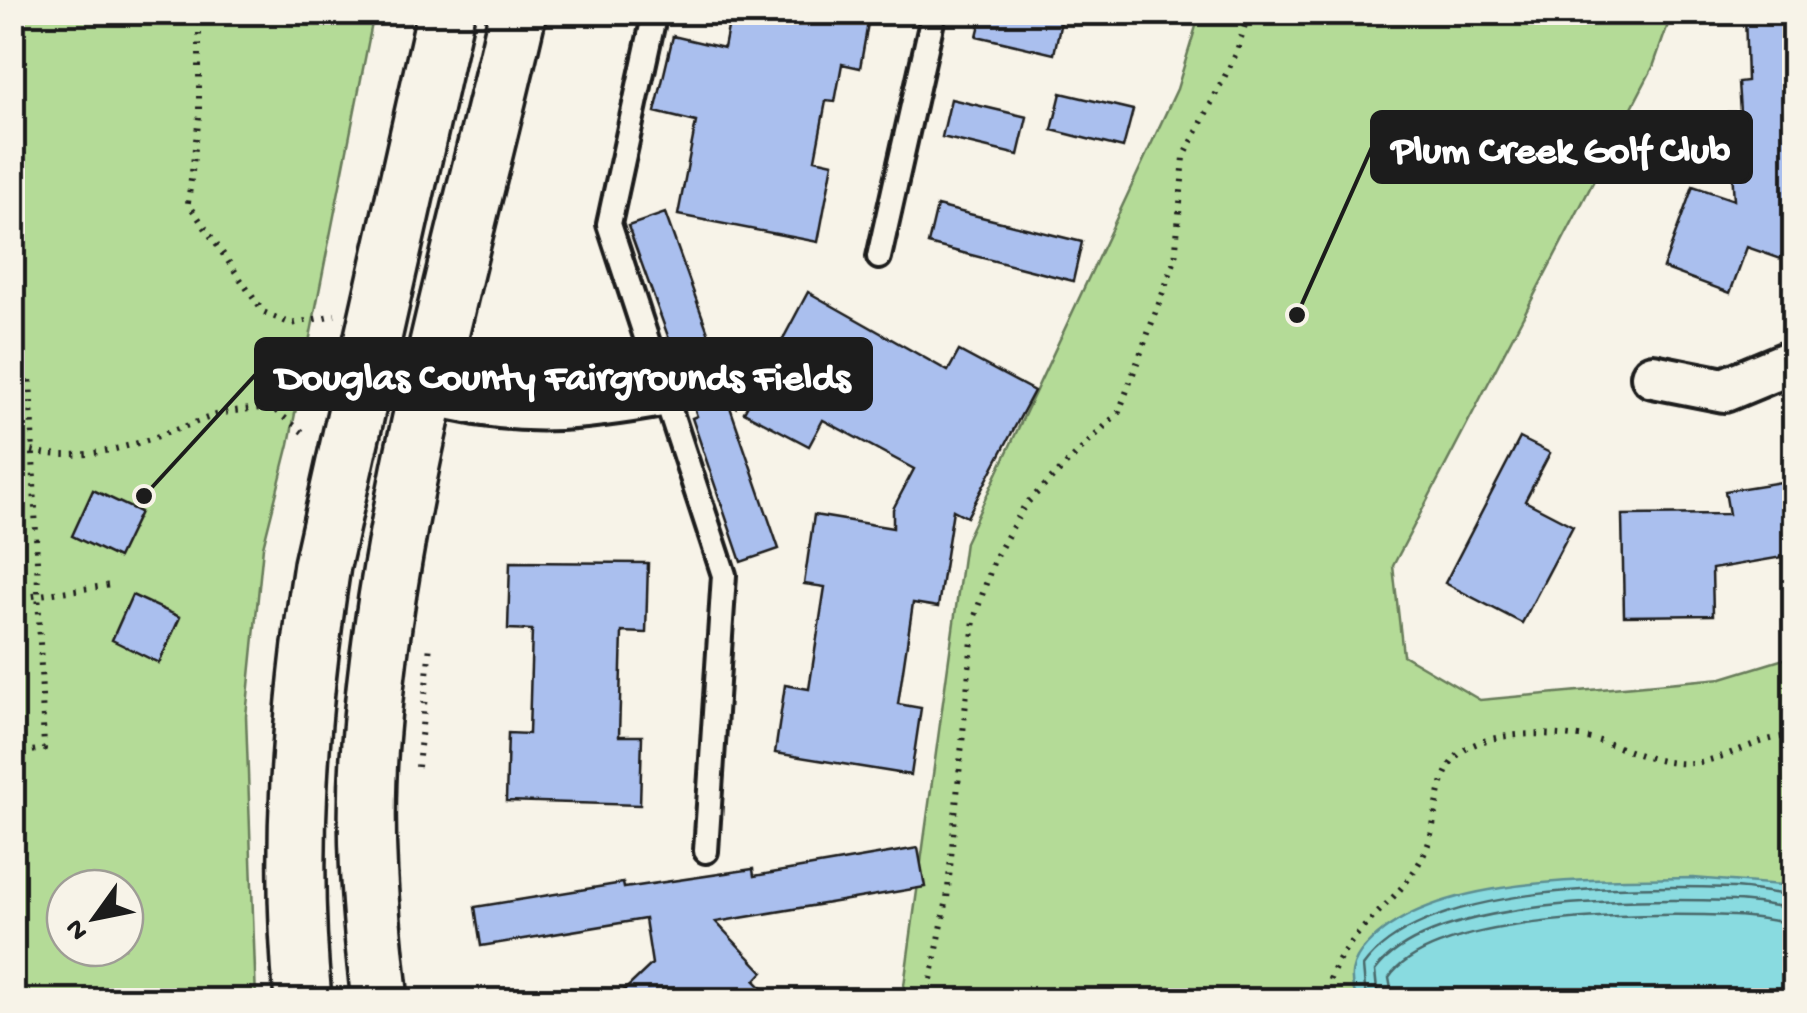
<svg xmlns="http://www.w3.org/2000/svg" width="1807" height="1013" font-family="'Gochi Hand',sans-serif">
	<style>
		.green { fill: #b4db97; stroke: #687c5a; stroke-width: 2.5; fill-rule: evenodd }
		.water { fill: #89dbe0; stroke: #5d8f92; stroke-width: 2.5 }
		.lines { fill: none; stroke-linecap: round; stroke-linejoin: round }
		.shore { stroke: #48686a; stroke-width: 2.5 }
		.building { fill: #aabfee; stroke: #1c1c1c; stroke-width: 2.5 }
		.lane-casing { stroke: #1c1c1c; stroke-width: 30 }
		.street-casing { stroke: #1c1c1c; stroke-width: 50 }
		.secondary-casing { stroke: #1c1c1c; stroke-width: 62 }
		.path { stroke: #1c1c1c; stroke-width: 6; stroke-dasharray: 2.5 8; stroke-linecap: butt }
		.lane { stroke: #f7f3e8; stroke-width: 22 }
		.street { stroke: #f7f3e8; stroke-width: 42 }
		.secondary { stroke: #f7f3e8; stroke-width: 55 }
		.leader { fill: none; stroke: #1c1c1c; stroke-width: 4 }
		.callout-dot { fill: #1c1c1c; stroke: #f7f3e8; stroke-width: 4 }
		.callout { fill: #1c1c1c; stroke: #1c1c1c; stroke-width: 4 }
		.callout-label { font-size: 40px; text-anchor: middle; font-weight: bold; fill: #fff }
	</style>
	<rect width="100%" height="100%" fill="#f7f3e8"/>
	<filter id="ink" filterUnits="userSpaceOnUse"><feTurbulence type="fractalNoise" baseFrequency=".01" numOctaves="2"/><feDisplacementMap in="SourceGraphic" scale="20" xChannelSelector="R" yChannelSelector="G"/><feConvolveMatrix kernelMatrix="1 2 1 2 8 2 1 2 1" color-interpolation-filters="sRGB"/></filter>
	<g filter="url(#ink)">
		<path class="green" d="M 12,13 L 374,13 L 289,444 L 263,547 L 246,716 L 256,1000 L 13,1000 ZM 65,888 L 125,888 L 125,948 L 65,948 Z
			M 1200,13 L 1672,13 L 1653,67 L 1393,566 L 1403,655 L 1480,700 L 1722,678 L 1794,656 L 1794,1000 L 902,1000 L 965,542 L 1177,89 Z"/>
		<path class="water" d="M 1693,878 L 1794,886 L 1794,1000 L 1358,1000 C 1347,979 1351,962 1367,945 C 1435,873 1601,880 1693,878 Z"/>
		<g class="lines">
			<path class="shore" d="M 1366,1000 L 1363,966 C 1423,882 1638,885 1734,888 C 1754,889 1774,894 1794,895
				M 1378,1000 L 1375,971 C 1430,896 1646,898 1734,901 C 1754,901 1774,907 1794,908
				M 1393,1000 L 1389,978 C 1434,912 1658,913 1734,916 C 1754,916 1774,922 1794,923"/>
		</g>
		<path class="building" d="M 731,12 L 870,12 L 860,68 L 842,64 L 835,102 L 826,101 L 815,159 L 833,163 L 818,242 L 678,215 L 696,122 L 655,112 L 673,36 L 724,48 Z
			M 983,12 L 1063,12 L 1054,54 L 977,36 Z
			M 1745,12 L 1794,12 L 1794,221 L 1781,259 L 1747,247 L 1730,293 L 1663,268 L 1693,186 L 1734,200 L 1728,112 L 1740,112 L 1738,82 L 1747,81 Z
			M 1061,93 L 1133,110 L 1123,148 L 1052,130 Z
			M 951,99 L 1027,117 L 1018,155 L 942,137 Z
			M 937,206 L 1082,242 L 1073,281 L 928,244 Z
			M 665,213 L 735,407 L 729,404 L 779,549 L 741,562 L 692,418 L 697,416 L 628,226 Z
			M 808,292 L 948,371 L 959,351 L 1034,391 L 967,517 L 953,510 L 938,607 L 913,603 L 898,704 L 921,708 L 911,775 L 775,753 L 785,685 L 809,689 L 825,587 L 804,584 L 814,515 L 893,528 L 893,509 L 914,469 L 823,420 L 809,446 L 744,412 Z
			M 1520,438 L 1550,453 L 1525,501 L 1573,526 L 1522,623 L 1445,583 Z
			M 1794,480 L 1794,555 L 1712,569 L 1713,615 L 1624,616 L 1622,515 L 1729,514 L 1725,491 Z
			M 93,490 L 140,512 L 118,558 L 72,536 Z
			M 510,562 L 648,563 L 646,633 L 622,632 L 619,736 L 642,736 L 640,805 L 506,801 L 508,733 L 529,734 L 532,630 L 508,629 Z
			M 132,595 L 180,617 L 159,663 L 112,640 Z
			M 918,848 L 925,887 L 716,922 L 763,972 L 755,981 L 774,1000 L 614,1000 L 652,964 L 645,919 L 481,946 L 475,907 L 623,883 L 624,888 L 753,869 L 754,876 Z"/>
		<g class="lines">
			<defs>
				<path id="lane" d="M 655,12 L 609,224 L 724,575 L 706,851
					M 879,257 L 934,12
					M 428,402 C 515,427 581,420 668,404"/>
				<path id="street" d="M 1653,376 L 1724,390 L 1794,361"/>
				<path id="secondary" d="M 303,1000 C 289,854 300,709 322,565 L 446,12
					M 380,1000 C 370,915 363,829 370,743 C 389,496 463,253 518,12"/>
			</defs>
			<use href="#lane" class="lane-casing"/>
			<use href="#street" class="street-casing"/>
			<use href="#secondary" class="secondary-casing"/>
			<path class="path" d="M 199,12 L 199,117 L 188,203 L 263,312 L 291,324 L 335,315
				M 12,445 C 84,472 150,438 216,415 C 233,410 253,409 271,407 L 305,434
				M 12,599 L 111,585
				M 12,754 L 44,749 L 30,375
				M 418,767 L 430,645
				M 927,1000 L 947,899 L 974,619 L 994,560 L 1025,505 L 1119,412 L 1175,260 L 1184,157 L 1236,54 L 1249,12
				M 1323,1000 C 1344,924 1390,916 1422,858 C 1439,829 1433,782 1456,757 C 1482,728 1560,732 1596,740 C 1623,747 1648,761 1677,763 C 1719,767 1754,736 1794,736"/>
			<use href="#lane" class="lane"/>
			<use href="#street" class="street"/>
			<use href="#secondary" class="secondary"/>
		</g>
	</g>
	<path class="leader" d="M1297 315L1372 147M144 496L256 374"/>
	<g class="callout-dot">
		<circle cx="1297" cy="315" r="10"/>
		<circle cx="144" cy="496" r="10"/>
	</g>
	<g class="callout">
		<rect x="1372" y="112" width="379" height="70" rx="10"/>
		<rect x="256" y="339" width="615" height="70" rx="10"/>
	</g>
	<g class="callout-label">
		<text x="1561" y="161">Plum Creek Golf Club</text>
		<text x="563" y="388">Douglas County Fairgrounds Fields</text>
	</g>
	<rect width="1807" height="1013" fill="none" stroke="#f7f3e8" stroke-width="50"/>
	<rect x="25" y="25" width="1757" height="963" fill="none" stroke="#1c1c1c" stroke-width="4" filter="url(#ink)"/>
	<g transform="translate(95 918) rotate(237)"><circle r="48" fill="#f7f3e8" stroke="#9f9d96" stroke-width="2.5"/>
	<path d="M0-8L18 38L0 25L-18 38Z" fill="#1c1c1c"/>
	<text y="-15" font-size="28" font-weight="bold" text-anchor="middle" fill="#1c1c1c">N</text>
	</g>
</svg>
